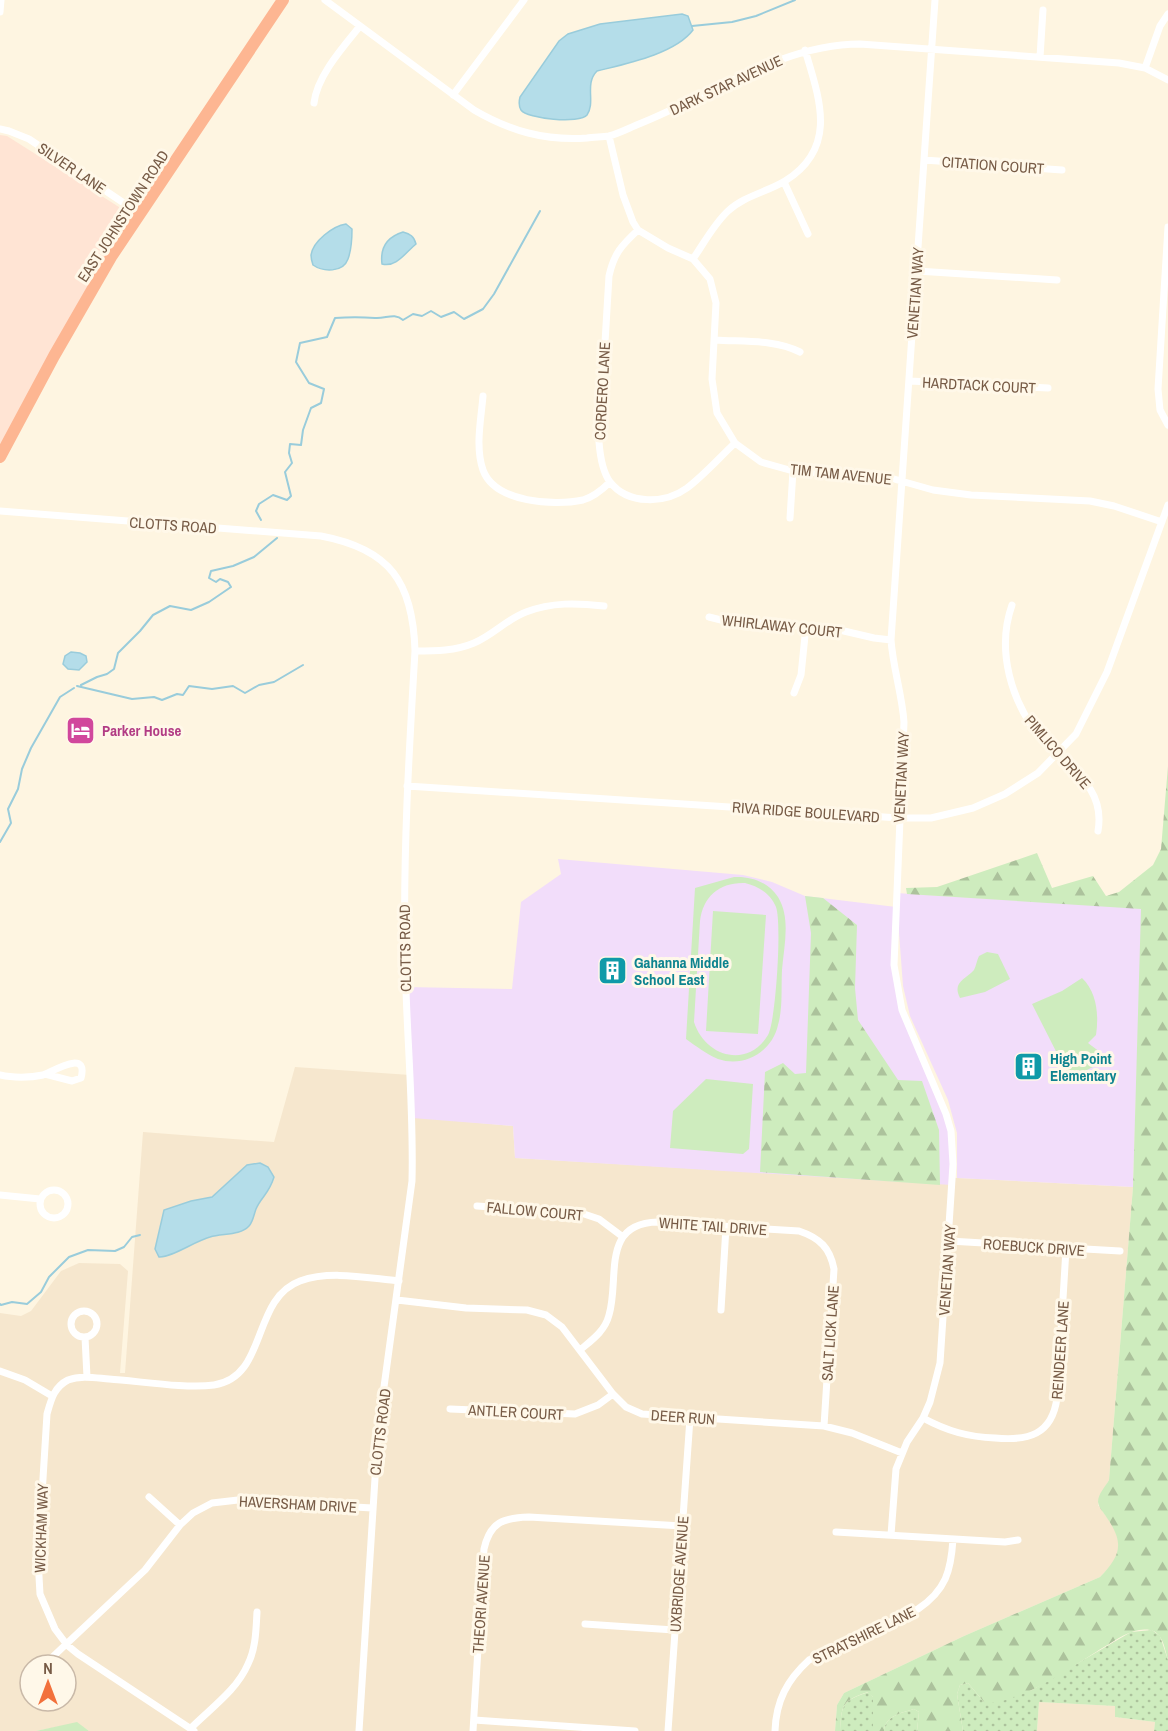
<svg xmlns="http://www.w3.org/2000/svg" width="1168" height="1731" font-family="'Archivo Narrow',sans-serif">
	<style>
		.residential { fill: #f6e7ce; fill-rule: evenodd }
		.commercial { fill: #ffe4d4 }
		.education { fill: #f2ddfa }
		.grass { fill: url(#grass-dots) }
		.forest { fill: url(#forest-firs) }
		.park { fill: #ceecbe; fill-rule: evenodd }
		.water { fill: #b4dde9; stroke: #99ccdb; stroke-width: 1.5 }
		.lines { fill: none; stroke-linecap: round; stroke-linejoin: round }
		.stream { stroke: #99ccdb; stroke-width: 2 }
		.street { stroke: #fff; stroke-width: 7 }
		.highway { stroke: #fdb692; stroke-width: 12 }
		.labels { text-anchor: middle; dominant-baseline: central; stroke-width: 6; stroke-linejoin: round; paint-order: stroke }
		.street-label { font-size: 15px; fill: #775b46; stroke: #fff8e9 }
		.hotel-label { font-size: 15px; font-weight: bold; fill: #b23c85; stroke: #fff8e9; text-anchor: start }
		.culture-label { font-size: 15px; font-weight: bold; fill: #0d838f; stroke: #fff8e9; text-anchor: start }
	</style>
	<defs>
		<pattern id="grass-dots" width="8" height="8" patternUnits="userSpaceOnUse" patternTransform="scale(1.5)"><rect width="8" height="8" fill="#ceecbe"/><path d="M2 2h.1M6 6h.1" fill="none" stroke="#acc29c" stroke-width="1.8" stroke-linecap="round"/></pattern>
		<pattern id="forest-firs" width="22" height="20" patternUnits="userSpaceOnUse" patternTransform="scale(1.5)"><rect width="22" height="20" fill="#ceecbe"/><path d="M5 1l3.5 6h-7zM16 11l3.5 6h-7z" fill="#acc29c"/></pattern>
	</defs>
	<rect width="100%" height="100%" fill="#fef5e1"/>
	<path class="residential" d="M 295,1067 L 410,1075 L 412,1117 L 513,1126 L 515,1158 L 752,1172 L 957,1178 L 1133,1187 L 1109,1480 L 1099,1498 L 1098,1505 L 1116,1530 L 1119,1545 L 1116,1560 L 1100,1577 L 964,1636 L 844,1693 L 837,1705 L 835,1731 L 89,1731 L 77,1723 L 36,1731 L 0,1731 L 0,1313 L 21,1316 L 31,1311 L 61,1271 L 79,1263 L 120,1264 L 128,1271 L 120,1373 L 125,1373 L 143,1132 L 274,1142 ZM 30,1665 L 66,1665 L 66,1701 L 30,1701 Z
		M 1039,1702 L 1116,1706 L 1115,1717 L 1155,1722 L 1154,1731 L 1037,1731 Z"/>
	<path class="commercial" d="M 0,135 L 7,136 L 130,214 L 0,449 Z"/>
	<path class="education" d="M 558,859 L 743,875 L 772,882 L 805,896 L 896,907 L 897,989 L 951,1131 L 952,1185 L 515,1158 L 513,1126 L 412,1118 L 406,987 L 512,989 L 521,902 L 561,874 Z
		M 896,893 L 1142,908 L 1133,1187 L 957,1178 L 957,1133 L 948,1100 L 910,1016 L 903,986 Z"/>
	<path class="grass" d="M 1152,1630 L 1160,1636 L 1168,1660 L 1168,1731 L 1154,1731 L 1155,1722 L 1115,1717 L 1115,1706 L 1039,1702 L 1037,1731 L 963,1731 L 957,1694 L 960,1685 L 968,1683 L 984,1702 L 1032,1690 L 1131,1632 Z
		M 869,1692 L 873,1697 L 873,1731 L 840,1731 C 842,1703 842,1701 869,1692 Z
		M 914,1709 L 919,1712 L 917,1731 L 884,1731 C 885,1716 901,1713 914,1709 Z"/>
	<path class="forest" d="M 1168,766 L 1168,1660 C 1165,1650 1163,1632 1150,1630 C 1133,1627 1118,1639 1104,1647 C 1074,1665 1019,1706 984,1702 L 968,1683 L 960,1685 L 957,1694 L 963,1731 L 917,1731 L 919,1712 L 914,1709 C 901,1713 885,1716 884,1731 L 873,1731 L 873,1697 L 868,1692 C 842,1701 842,1703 840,1731 L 835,1731 L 837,1705 L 844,1693 L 964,1636 L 1100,1577 C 1120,1556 1125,1544 1107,1518 C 1104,1513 1099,1508 1098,1502 C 1098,1494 1105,1487 1109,1480 L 1133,1187 L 1141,909 L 907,894 L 906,888 L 937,887 L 1037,853 L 1052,888 L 1093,876 L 1106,896 L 1119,892 L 1153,865 L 1161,849 Z
		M 805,896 L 823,898 L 857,925 L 855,988 L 858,1020 L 898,1080 L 922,1081 L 939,1130 L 940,1185 L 760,1172 L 765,1072 L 783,1063 L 795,1074 L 806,1073 L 811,933 Z"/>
	<path class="park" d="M 734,877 C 751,876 768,882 778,897 C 791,918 784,946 782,970 C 781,988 783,1008 778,1025 C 772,1052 744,1068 718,1059 C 706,1054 696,1046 686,1039 L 695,888 ZM 745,883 C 758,886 771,894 776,907 C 782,922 776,1021 768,1035 C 748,1069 705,1057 694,1022 L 700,921 C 703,896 720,882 745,883 Z
		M 713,911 L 766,915 L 758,1034 L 706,1031 Z
		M 987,952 L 998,954 L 1010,979 L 985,992 L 960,998 C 952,982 965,980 974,970 C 976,966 977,960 979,956 Z
		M 1082,978 C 1097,992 1099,1015 1096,1035 L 1088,1043 L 1100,1052 L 1094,1060 L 1097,1065 L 1081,1073 L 1079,1070 L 1068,1075 L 1032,1004 L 1062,991 Z
		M 706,1079 L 753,1084 L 749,1149 L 743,1154 L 670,1148 L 673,1111 Z
		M 77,1722 L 89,1731 L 36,1731 Z"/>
	<path class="water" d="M 682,14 L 688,16 L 693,30 C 675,54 625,64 597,71 C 584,84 596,102 587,115 C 580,124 527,119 521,110 C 518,105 519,101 520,97 L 559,41 L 568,34 L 600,24 Z
		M 346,224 L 352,229 C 352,238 351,251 348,259 C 343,273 323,272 313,265 C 312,262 311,259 311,255 C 313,241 333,226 346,224 Z
		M 403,232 C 410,234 414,236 416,244 C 406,252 396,268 382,264 C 380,248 387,237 403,232 Z
		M 71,652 L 80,653 L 86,656 L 87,662 L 79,670 L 68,669 L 63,664 L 65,656 Z
		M 260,1163 L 268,1167 L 274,1177 C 269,1194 261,1197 256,1209 C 254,1214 253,1222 249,1226 C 240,1236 222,1233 210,1237 C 195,1241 171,1258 159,1257 L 155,1249 L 164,1210 L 191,1201 L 212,1197 L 247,1165 Z"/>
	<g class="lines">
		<path class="stream" d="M 692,26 L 732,22 L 756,16 L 795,0
			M 261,520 L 256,511 L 259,504 L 273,495 L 287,500 L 291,496 L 285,472 L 292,463 L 289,453 L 290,444 L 301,445 L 303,430 L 311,408 L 321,403 L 324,389 L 309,383 L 296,362 L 300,343 L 327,337 L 335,318 C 349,317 361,317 375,318 C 386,319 394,312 403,320 L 413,314 L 422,316 L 431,311 L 441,317 L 454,312 L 464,319 L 483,309 L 494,294 L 540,211
			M 81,685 L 97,677 L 107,674 L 114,669 L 118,653 L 140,631 L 153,615 L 170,606 L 191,610 L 209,602 L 231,587 L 228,582 L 220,579 L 216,582 L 209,578 L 211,571 L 233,566 L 254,557 L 277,538
			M 77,686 L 132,699 L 154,697 L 162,700 L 177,694 L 183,695 L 189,686 L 212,689 L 233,686 L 245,693 L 259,685 L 274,682 L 303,665
			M 0,842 L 11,823 L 8,809 L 18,789 L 22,769 L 31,748 L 60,697 L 74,688
			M 0,1304 L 1,1305 L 12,1302 L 27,1304 L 41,1292 L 49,1277 L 69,1257 L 88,1250 L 115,1251 L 124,1247 L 132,1237 L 140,1235"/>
		<path class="street" d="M 325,0 L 474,110 C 510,131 545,141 587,138 C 594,137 602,137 609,136 C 620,133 629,128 639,124 C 710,96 782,44 860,44 L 1119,63 L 1145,68 L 1168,80
			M 0,12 L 1,0
			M 1040,57 L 1043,10
			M 1145,68 L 1160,26 L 1168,14
			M 453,95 L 524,0
			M 314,103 C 317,76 343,47 360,26
			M 0,129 L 9,131 L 29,139 L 140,214
			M 609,136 L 623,195 L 633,222 L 638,230 L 668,248 L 693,259 L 710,279 L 716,303 L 712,379 L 717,413 L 735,443 L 761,462 L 793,471 L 887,477 L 933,490 L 971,495 L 1090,501 L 1114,506 L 1162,522
			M 924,160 L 1062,170
			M 784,182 L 808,234
			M 1168,227 L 1158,389 L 1160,410 L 1168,425
			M 638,230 C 622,245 614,253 609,276 L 599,442 C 600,455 602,471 610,482 C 628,505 665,504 687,488 C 704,475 719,458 735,443
			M 693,259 C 704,243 714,224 728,211 C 744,196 767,192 785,181 C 838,148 820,100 805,50
			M 917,271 L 1057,280
			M 715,340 C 743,342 774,339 800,352
			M 910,381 L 1048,388
			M 483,396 C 481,420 475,447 483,470 C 495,503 555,506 583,500 C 593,497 603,489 610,482
			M 0,511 L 321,536 C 390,549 413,582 415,651 C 409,752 403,853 405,955 C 406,1030 414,1106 412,1181 L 378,1431 L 359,1731
			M 790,518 L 793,471
			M 1012,605 C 996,650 1011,702 1041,738 C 1067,768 1106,785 1098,831
			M 709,617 L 725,621 L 831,628 L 874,638 L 891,640
			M 415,651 C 436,651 455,651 474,643 C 493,635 507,619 526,612 C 552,602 577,603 604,606
			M 794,693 L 801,675 L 806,626
			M 407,786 L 899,818 L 931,818 L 973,808 L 1005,794 L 1038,773 L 1076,734 L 1107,672 L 1168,505
			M 0,1075 C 12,1078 30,1078 43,1075 C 52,1072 89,1048 81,1078 L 72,1081 L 45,1074
			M40 1204a14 14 0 1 1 28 0a14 14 0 1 1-28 0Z
			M 0,1195 L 40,1199
			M 477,1206 L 581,1213 L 599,1219 L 623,1237
			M 949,1241 L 1120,1251
			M 397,1300 L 466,1308 L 527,1310 L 546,1315 L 562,1327 L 613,1394 L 626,1407 L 642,1414 L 824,1426 L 852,1433 L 902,1453
			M 721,1310 L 726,1227
			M71 1324a13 13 0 1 1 26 0a13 13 0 1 1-26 0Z
			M 85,1337 L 87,1377
			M 580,1350 C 592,1340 605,1331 609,1315 C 620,1279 600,1223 658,1222 L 799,1231 C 820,1238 830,1248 834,1269 L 824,1426
			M 0,1371 L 25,1380 L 52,1396
			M 450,1409 L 575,1414 L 598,1405 L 613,1394
			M 923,1418 C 947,1431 968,1437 995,1438 C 1028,1441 1052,1435 1057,1398 L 1066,1249
			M 149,1497 L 180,1525
			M 836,1532 L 1005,1542 L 1018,1540
			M 891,1535 L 896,1469 L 907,1442 L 923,1418 L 930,1402 L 940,1363 L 953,1164 L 951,1131 L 946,1114 L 902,1010 L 894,965 L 904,722 C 902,694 893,668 891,640 L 935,0
			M 585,1624 L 674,1630
			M 44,1665 L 145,1570 L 180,1525 L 193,1513 L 212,1503 L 238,1500 L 372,1508
			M 474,1720 L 635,1731
			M 191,1728 C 211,1708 237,1690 248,1664 C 256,1648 256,1629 257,1612
			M 194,1731 L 78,1654 L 67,1645 L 55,1629 L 40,1594 L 38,1559 L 47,1414 C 51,1400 54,1387 68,1380 C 81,1375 96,1378 109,1379 C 139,1381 186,1389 214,1385 C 268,1377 251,1299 300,1281 C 331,1270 367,1278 399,1281
			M 473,1731 L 484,1549 C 490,1522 503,1518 529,1517 L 682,1526
			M 668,1731 L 690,1418
			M 775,1731 C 776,1701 787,1680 809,1660 L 918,1609 C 946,1590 951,1571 953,1539"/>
		<path class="highway" d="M 0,457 L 54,356 L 111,257 L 283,0"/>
	</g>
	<defs>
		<symbol id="hotel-square" viewBox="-11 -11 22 22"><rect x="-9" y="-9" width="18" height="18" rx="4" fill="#d1479c" stroke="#fff8e9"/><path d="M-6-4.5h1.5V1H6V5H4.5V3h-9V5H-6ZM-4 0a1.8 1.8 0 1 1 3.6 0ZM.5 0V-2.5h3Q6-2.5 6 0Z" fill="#fff"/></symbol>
		<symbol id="building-square" viewBox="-11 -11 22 22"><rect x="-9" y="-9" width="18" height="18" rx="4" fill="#0f9aa8" stroke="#fff8e9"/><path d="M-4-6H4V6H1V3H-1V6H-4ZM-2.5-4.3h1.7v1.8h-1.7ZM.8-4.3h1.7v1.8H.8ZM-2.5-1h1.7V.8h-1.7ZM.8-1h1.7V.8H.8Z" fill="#fff"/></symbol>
	</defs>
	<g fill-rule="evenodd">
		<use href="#hotel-square" x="64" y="714" width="33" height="33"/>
		<use href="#building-square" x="596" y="954" width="33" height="33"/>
		<use href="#building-square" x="1012" y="1050" width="33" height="33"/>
	</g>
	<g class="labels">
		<g class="street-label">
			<text transform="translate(726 85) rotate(-25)">DARK STAR AVENUE</text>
			<text transform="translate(993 165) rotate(4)">CITATION COURT</text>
			<text transform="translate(72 168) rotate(34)">SILVER LANE</text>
			<text transform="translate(123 216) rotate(-57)">EAST JOHNSTOWN ROAD</text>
			<text transform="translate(915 293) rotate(-86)">VENETIAN WAY</text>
			<text transform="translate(979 385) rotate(3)">HARDTACK COURT</text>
			<text transform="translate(602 391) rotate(-87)">CORDERO LANE</text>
			<text transform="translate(841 474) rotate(6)">TIM TAM AVENUE</text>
			<text transform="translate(173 525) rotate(4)">CLOTTS ROAD</text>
			<text transform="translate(782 626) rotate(6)">WHIRLAWAY COURT</text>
			<text transform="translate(1058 752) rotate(49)">PIMLICO DRIVE</text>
			<text transform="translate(901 777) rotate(-87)">VENETIAN WAY</text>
			<text transform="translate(806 812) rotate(4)">RIVA RIDGE BOULEVARD</text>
			<text transform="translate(405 948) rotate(-91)">CLOTTS ROAD</text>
			<text transform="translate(535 1211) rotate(5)">FALLOW COURT</text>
			<text transform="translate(713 1226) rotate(4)">WHITE TAIL DRIVE</text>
			<text transform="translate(1034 1247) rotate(4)">ROEBUCK DRIVE</text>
			<text transform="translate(947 1270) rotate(-86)">VENETIAN WAY</text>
			<text transform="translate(830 1333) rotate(-86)">SALT LICK LANE</text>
			<text transform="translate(1060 1350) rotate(-86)">REINDEER LANE</text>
			<text transform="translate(516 1412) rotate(3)">ANTLER COURT</text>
			<text transform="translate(683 1417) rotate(4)">DEER RUN</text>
			<text transform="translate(380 1432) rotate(-83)">CLOTTS ROAD</text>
			<text transform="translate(298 1504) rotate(3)">HAVERSHAM DRIVE</text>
			<text transform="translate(41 1528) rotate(-88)">WICKHAM WAY</text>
			<text transform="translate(679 1574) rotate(-86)">UXBRIDGE AVENUE</text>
			<text transform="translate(481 1604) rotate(-86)">THEORI AVENUE</text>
			<text transform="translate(864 1635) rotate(-26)">STRATSHIRE LANE</text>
		</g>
		<g class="hotel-label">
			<text x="102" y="730">Parker House</text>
		</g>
		<g class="culture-label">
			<text x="634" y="962">Gahanna Middle<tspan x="634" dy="17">School East</tspan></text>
			<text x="1050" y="1058">High Point<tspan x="1050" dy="17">Elementary</tspan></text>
		</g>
	</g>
	<g transform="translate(48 1683)"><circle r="28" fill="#fff8e9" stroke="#c9b9a8" stroke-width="1.5"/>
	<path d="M0-4.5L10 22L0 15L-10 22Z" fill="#f2713c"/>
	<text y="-9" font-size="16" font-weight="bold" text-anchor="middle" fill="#775b46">N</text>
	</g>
</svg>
